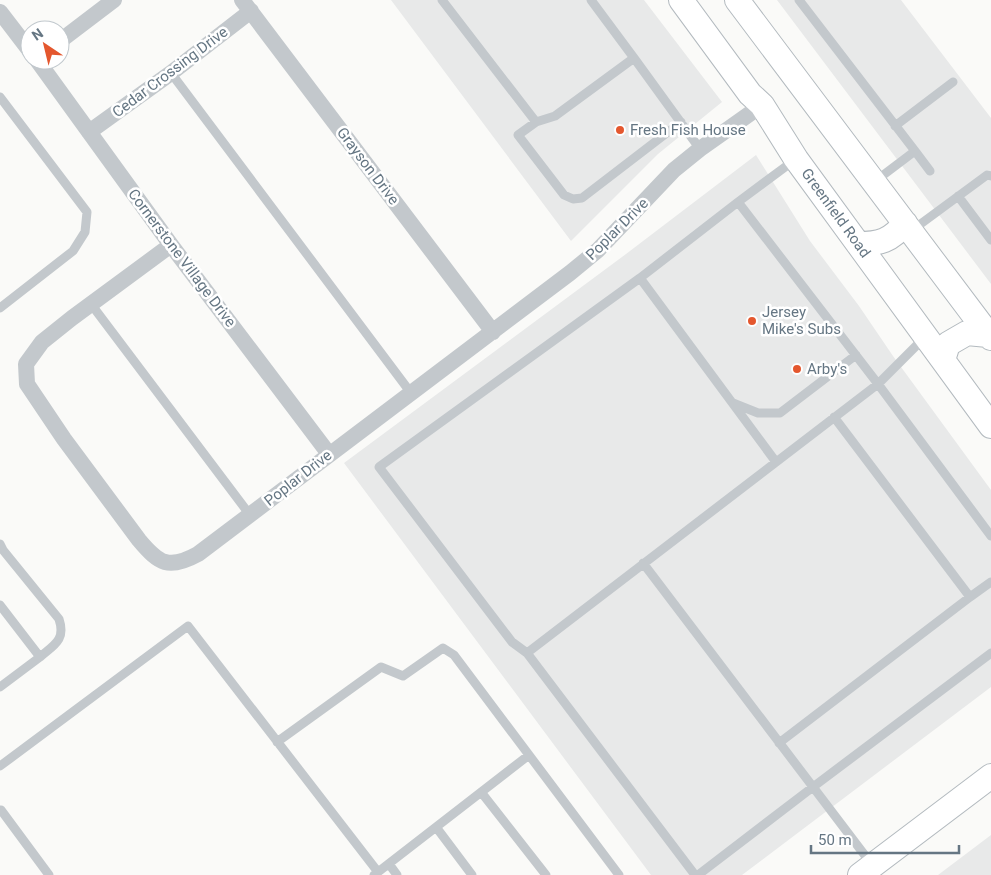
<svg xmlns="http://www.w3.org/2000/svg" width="991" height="875" font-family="Roboto,sans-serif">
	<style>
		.built { fill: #e8e9e9 }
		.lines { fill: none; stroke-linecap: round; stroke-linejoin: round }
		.secondary-casing { stroke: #b3babf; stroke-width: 26 }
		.lane { stroke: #c3c8cc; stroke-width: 9 }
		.street { stroke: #c3c8cc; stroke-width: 16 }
		.secondary { stroke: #fff; stroke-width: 24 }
		.poi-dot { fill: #e4572e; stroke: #fff; stroke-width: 2 }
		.labels { text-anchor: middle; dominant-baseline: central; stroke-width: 5; stroke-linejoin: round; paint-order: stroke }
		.street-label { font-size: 15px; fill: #657683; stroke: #fff }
		.poi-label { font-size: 15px; fill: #657683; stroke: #fff; text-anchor: start }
	</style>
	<rect width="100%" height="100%" fill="#fafaf8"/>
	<path class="built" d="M 391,0 L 644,0 L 722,102 L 658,154 L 571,241 Z
		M 777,0 L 901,0 L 991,118 L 991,284 Z
		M 756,155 L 810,241 L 859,306 L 893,356 L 991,490 L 991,687 L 742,875 L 651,875 L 344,463 L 626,254 Z
		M 991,835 L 991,875 L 938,875 Z"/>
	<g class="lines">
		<defs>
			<path id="secondary" d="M 681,0 L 750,94 L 762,105 L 796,159 L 991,426
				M 737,0 L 991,338
				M 858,244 C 879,244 891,241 905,223
				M 943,360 L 948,344 L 967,333 L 988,335
				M 860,875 L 991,776"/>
		</defs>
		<use href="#secondary" class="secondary-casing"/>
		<path class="lane" d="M 442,0 L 536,122 L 555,116 L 634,58 L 700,149
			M 591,0 L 634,58
			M 799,0 L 915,151 L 874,182
			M 171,73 L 411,393
			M 0,97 L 87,212 L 85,232 L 73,251 L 0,308
			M 536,122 L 518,135 L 564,195 L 573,199 L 582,198 L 681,122
			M 895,126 L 953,82
			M 915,151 L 930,171
			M 958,196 L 991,240
			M 738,202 L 796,159
			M 911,231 L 987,175 L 991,176
			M 640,278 L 776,462
			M 91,304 L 250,515
			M 733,403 L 758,413 L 780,413 L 856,355
			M 834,417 L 970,597 L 991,582
			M 0,544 L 3,550 L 59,619 C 66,640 54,645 40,657
			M 643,563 L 873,866
			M 0,605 L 40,657 L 0,687
			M 527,653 L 512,642 L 379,467 L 640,278 L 738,202 L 878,384 L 991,536
			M 277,742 L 381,667 L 403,676 L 443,648 L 454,655 L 619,875
			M 779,743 L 970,597
			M 0,766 L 188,626 L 378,872 L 374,875
			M 481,792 L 546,875
			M 0,811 L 1,810 L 49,875
			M 436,827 L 472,875
			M 389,864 L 397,875
			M 378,872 L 529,755
			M 695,875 L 527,653 L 878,384 L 924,338
			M 698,875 L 813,787 L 991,653"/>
		<path class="street" d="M 242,0 L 493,332
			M 0,12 L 30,51
			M 60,41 L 114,0
			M 37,60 L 171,245 L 329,454
			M 89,132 L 171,73 L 251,11
			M 171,245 L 72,318 L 42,342 L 26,364 L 27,384 L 64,439 L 139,540 C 159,564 169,570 198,554 L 570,273 L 598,250 L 674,170 L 700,149 L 762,105"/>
		<use href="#secondary" class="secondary"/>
	</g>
	<g class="poi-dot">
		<circle cx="620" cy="130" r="5"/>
		<circle cx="752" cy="321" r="5"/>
		<circle cx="797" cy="369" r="5"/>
	</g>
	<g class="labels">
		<g class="street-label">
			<text transform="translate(170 72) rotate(-37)">Cedar Crossing Drive</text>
			<text transform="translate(368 166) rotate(53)">Grayson Drive</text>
			<text transform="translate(836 213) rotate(54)">Greenfield Road</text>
			<text transform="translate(617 229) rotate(-45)">Poplar Drive</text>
			<text transform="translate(182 258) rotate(53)">Cornerstone Village Drive</text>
			<text transform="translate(298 478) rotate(-38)">Poplar Drive</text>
		</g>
		<g class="poi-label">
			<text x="630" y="130">Fresh Fish House</text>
			<text x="762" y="312">Jersey<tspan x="762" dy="17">Mike's Subs</tspan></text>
			<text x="807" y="369">Arby's</text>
		</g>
	</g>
	<g transform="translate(45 45) rotate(325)"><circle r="24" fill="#ffffff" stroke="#c1c8cd"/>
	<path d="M0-4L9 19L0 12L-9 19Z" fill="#e4572e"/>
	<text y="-8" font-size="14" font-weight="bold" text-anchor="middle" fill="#657683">N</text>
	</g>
	<path d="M811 845v8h148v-8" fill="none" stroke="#657683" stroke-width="2.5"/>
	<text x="818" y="845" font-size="15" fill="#657683" stroke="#ffffff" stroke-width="4" paint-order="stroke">50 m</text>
</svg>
